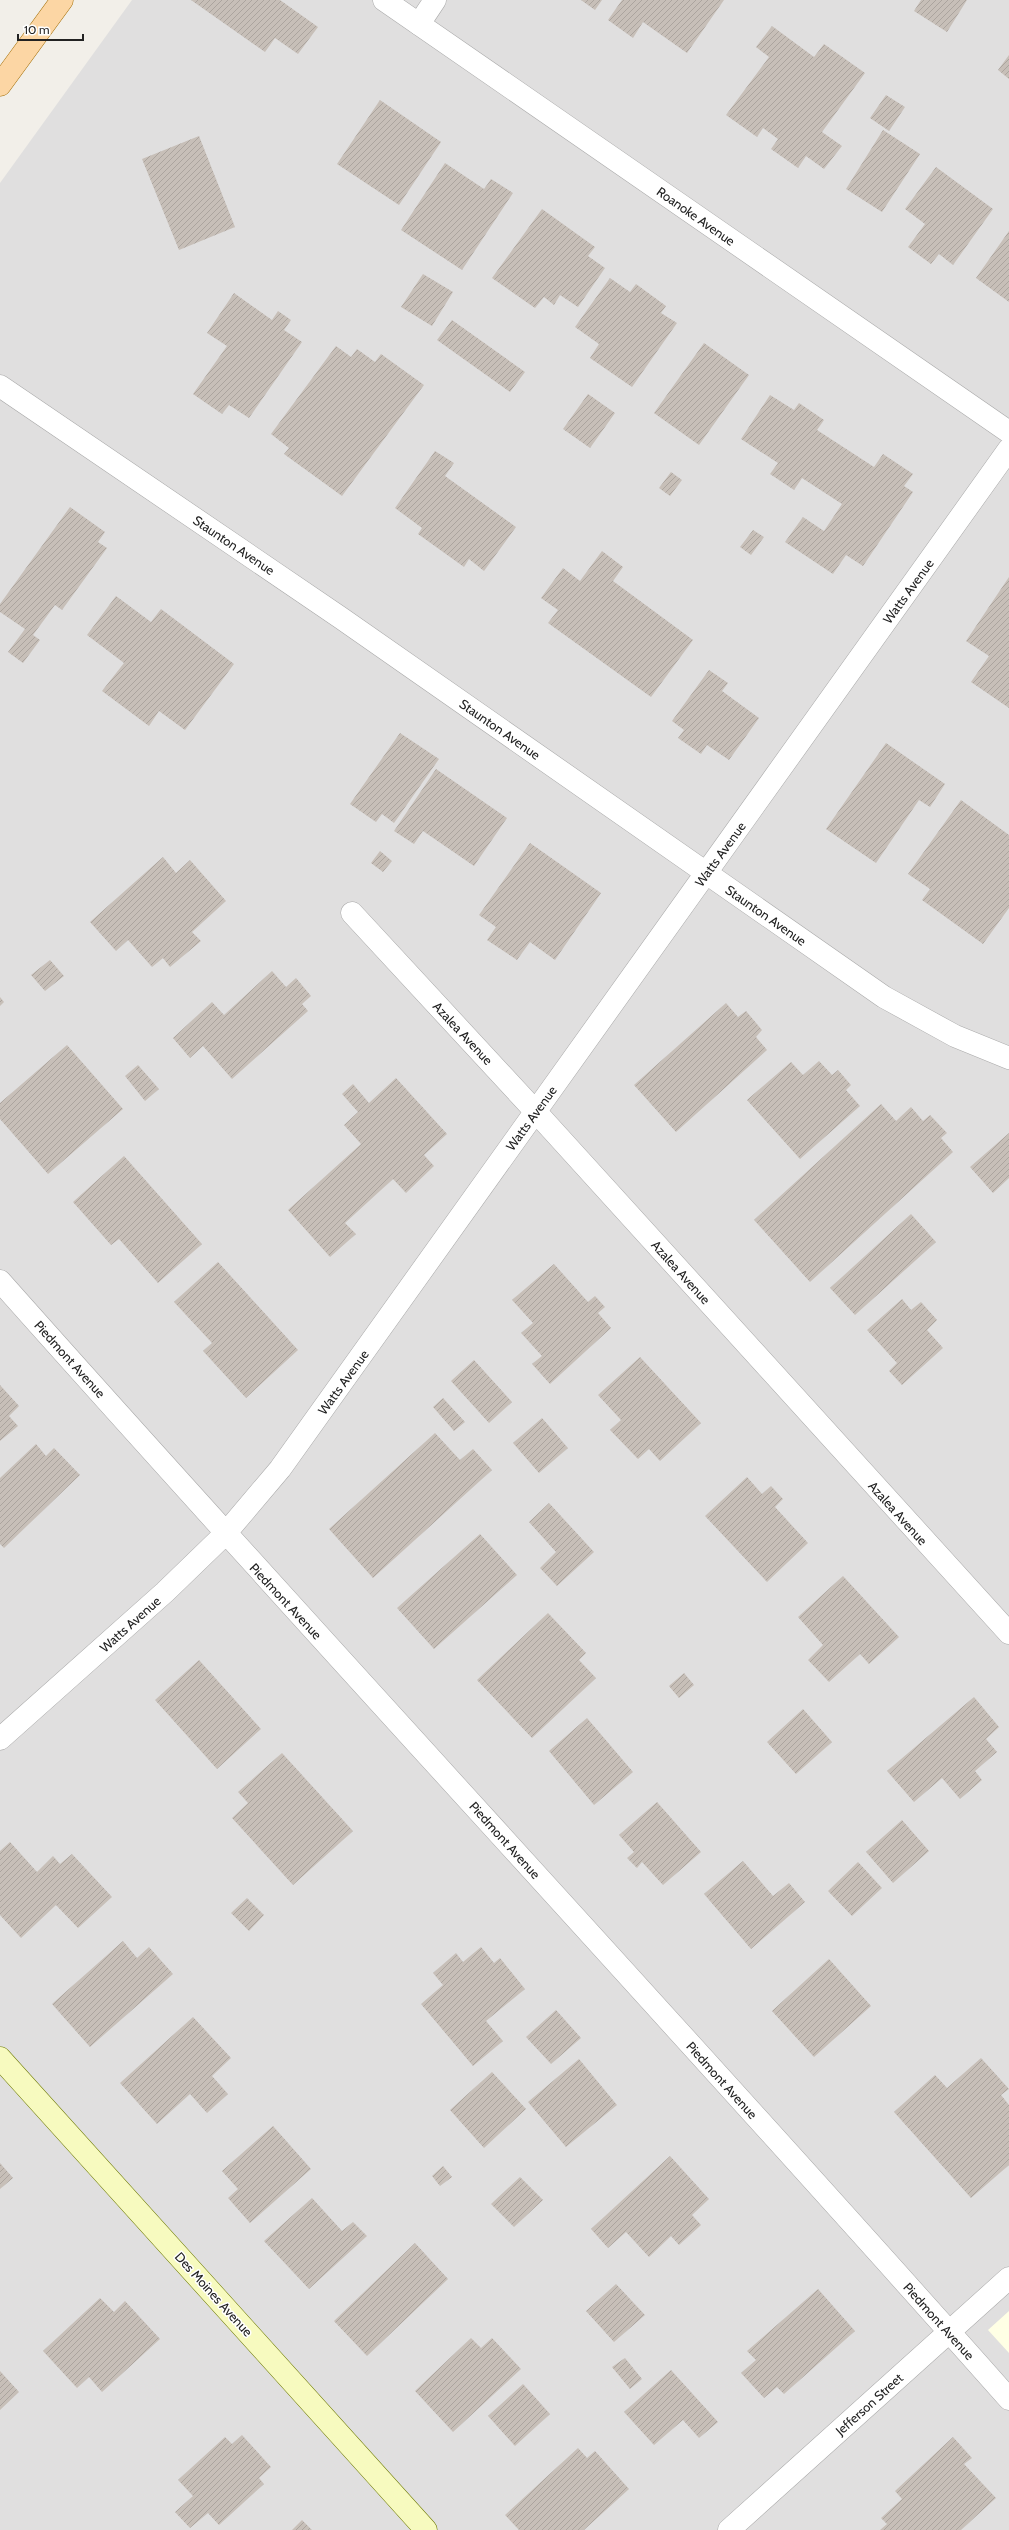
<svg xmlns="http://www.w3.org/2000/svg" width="1009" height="2530" font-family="Cabin,sans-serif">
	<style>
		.residential { fill: #e0dfdf }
		.education { fill: #ffffe5 }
		.building { fill: url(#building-hatch) }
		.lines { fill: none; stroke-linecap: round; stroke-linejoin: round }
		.lane-casing { stroke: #a9a9a9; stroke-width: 23 }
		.street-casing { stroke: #a9a9a9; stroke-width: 23 }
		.secondary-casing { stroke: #707d05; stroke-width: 23 }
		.primary-casing { stroke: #a06b00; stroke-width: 23 }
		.lane { stroke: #fff; stroke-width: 22 }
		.street { stroke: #fff; stroke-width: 22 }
		.secondary { stroke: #f7fabf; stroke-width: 22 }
		.primary { stroke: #fcd6a4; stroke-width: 22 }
		.labels { text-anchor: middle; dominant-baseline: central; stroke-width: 3; stroke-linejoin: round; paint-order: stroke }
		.street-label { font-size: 13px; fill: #222; stroke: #fff }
	</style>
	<defs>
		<pattern id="building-hatch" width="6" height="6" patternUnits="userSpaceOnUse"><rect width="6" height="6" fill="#c7bfb8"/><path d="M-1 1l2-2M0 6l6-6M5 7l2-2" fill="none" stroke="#aba49e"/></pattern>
	</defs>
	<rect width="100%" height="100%" fill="#f2efe9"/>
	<path class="residential" d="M 132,0 L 1009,0 L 1009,2530 L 0,2530 L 0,183 Z"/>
	<path class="education" d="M 1009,2311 L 1009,2353 L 988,2330 Z"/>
	<path class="building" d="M 191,0 L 280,0 L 318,27 L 298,54 L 275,38 L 265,52 Z
		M 581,0 L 602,0 L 595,10 Z
		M 622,0 L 724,0 L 687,53 L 643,22 L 633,38 L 608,20 Z
		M 921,0 L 967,0 L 947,32 L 914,11 Z
		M 772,26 L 814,57 L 824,44 L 865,73 L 822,132 L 842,146 L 824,169 L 806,156 L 798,168 L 771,149 L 778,139 L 763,128 L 757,137 L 726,115 L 769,57 L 756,47 Z
		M 1009,55 L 1009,79 L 998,70 Z
		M 886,95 L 905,107 L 889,131 L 870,118 Z
		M 380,100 L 441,142 L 399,205 L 337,164 Z
		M 883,130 L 920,154 L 882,212 L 846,189 Z
		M 199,136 L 235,227 L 179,250 L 142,159 Z
		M 445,163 L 484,189 L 491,179 L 513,193 L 462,270 L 401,230 Z
		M 936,167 L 993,209 L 953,265 L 939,254 L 931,264 L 908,247 L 925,224 L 905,209 Z
		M 542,209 L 595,247 L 588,256 L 605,268 L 578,307 L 560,295 L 554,305 L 544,297 L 535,308 L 492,278 Z
		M 1009,231 L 1009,302 L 976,278 Z
		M 423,274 L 453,292 L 432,326 L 401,307 Z
		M 610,278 L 630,292 L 636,284 L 666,306 L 661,313 L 677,323 L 632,387 L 590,358 L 599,344 L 575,327 Z
		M 234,293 L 272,320 L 278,311 L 291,320 L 284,330 L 302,342 L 249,418 L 229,405 L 222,414 L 193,394 L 227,346 L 207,333 Z
		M 452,320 L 525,372 L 510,392 L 437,340 Z
		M 704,343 L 749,375 L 699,445 L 654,413 Z
		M 336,346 L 351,357 L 357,349 L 375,362 L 381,354 L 424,385 L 342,496 L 284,454 L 289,448 L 271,434 Z
		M 588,394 L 615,413 L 590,448 L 563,429 Z
		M 770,395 L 794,410 L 799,403 L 824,420 L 817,430 L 874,467 L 883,454 L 913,474 L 904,486 L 913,492 L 863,566 L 846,555 L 833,574 L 785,542 L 803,517 L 824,531 L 842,504 L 802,478 L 794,490 L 770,474 L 778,463 L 741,439 Z
		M 435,451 L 454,463 L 445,476 L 516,527 L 484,571 L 469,559 L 464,567 L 418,534 L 422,528 L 395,508 Z
		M 671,472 L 682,480 L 670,496 L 659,488 Z
		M 70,507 L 105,532 L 98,542 L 107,548 L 62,610 L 55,605 L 33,635 L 40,640 L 23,663 L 8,652 L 25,629 L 0,612 L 0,604 Z
		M 753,530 L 764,537 L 751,555 L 740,547 Z
		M 602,551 L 623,567 L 613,581 L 693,640 L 651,697 L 548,623 L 558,610 L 541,598 L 563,568 L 580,581 Z
		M 1009,577 L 1009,708 L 971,682 L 989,656 L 966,641 Z
		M 116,596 L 151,622 L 161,609 L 234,664 L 185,730 L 159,711 L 149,726 L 102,691 L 124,663 L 87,635 Z
		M 709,670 L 728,683 L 722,691 L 759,718 L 729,760 L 707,745 L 701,754 L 678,738 L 684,730 L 672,721 Z
		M 400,733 L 439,759 L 394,823 L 382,814 L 376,822 L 350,804 Z
		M 886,743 L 945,784 L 930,807 L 919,800 L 876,863 L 826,829 Z
		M 436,769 L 507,818 L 474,866 L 423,831 L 414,844 L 394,831 Z
		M 961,800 L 1009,835 L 1009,908 L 983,944 L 922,900 L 930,889 L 908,874 Z
		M 530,843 L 601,893 L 555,960 L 530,942 L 517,960 L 487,940 L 496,927 L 479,915 Z
		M 380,851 L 392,861 L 383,872 L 371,863 Z
		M 163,857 L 176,873 L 190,860 L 226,901 L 192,932 L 201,941 L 170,967 L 163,958 L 152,967 L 128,940 L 116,951 L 90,922 Z
		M 50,960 L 64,976 L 45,991 L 31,975 Z
		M 272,971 L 286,987 L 296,978 L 311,996 L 302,1004 L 308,1011 L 232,1079 L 203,1046 L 190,1058 L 173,1038 L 212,1002 L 224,1015 Z
		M 0,997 L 4,1002 L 0,1006 Z
		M 726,1003 L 738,1017 L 746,1011 L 762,1030 L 756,1037 L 767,1050 L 676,1132 L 634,1085 Z
		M 67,1045 L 123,1109 L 48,1174 L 0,1119 L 0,1103 Z
		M 819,1061 L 832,1075 L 838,1070 L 851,1085 L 846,1090 L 860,1106 L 800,1159 L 747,1100 L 791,1062 L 803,1075 Z
		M 138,1065 L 159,1089 L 145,1101 L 125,1076 Z
		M 396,1078 L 447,1134 L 424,1155 L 434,1166 L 406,1193 L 393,1179 L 345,1223 L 356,1234 L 330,1257 L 288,1210 L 361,1144 L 344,1125 L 358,1112 L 342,1094 L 353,1084 L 369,1103 Z
		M 881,1104 L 896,1121 L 911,1107 L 923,1121 L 930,1115 L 947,1133 L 941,1138 L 953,1152 L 810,1282 L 754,1220 Z
		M 1009,1133 L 1009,1178 L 993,1193 L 970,1167 Z
		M 124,1156 L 202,1244 L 158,1283 L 119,1239 L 111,1245 L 73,1202 Z
		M 911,1214 L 936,1242 L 855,1315 L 830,1288 Z
		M 218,1262 L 298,1350 L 246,1398 L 203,1351 L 212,1343 L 174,1302 Z
		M 554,1264 L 588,1302 L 595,1296 L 605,1307 L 598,1313 L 611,1328 L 550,1384 L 532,1364 L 542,1356 L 521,1333 L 533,1323 L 512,1300 Z
		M 902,1299 L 911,1310 L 921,1302 L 937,1320 L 927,1330 L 943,1348 L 902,1385 L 889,1371 L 897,1363 L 867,1330 Z
		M 640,1357 L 701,1423 L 660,1461 L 649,1449 L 638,1459 L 610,1430 L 621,1420 L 598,1395 Z
		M 474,1360 L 512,1402 L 489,1423 L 451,1381 Z
		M 0,1385 L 19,1406 L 9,1416 L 18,1426 L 0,1441 Z
		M 443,1398 L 465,1422 L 454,1431 L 433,1407 Z
		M 542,1418 L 568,1448 L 539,1473 L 513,1443 Z
		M 435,1433 L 460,1460 L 473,1449 L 492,1470 L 373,1578 L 329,1529 Z
		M 36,1444 L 46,1456 L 54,1448 L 80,1475 L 4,1548 L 0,1544 L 0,1478 Z
		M 747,1477 L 762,1494 L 771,1486 L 783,1499 L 775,1507 L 808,1543 L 767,1582 L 705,1516 Z
		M 549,1503 L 594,1552 L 557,1586 L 540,1568 L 556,1552 L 529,1522 Z
		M 480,1534 L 517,1575 L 434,1649 L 397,1608 Z
		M 843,1576 L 899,1637 L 869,1664 L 860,1654 L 829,1682 L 808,1660 L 823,1645 L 798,1617 Z
		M 548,1613 L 586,1653 L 579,1660 L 596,1678 L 532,1738 L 477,1680 Z
		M 199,1660 L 261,1729 L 217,1769 L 155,1700 Z
		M 684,1673 L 694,1685 L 679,1698 L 669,1686 Z
		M 974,1697 L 999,1727 L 986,1739 L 997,1752 L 975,1771 L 982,1780 L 960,1799 L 942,1778 L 914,1802 L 887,1771 Z
		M 803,1709 L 832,1742 L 796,1774 L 767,1742 Z
		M 587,1718 L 633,1772 L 594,1805 L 549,1751 Z
		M 282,1753 L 353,1831 L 293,1885 L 232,1818 L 248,1803 L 238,1792 Z
		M 657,1802 L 701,1852 L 663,1885 L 642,1862 L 637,1868 L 627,1858 L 634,1852 L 619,1835 Z
		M 902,1820 L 929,1851 L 893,1883 L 866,1852 Z
		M 10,1842 L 37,1872 L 53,1856 L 60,1864 L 72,1854 L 112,1897 L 78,1928 L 56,1905 L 21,1938 L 0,1915 L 0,1851 Z
		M 743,1861 L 773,1896 L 789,1883 L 805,1902 L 751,1949 L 704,1894 Z
		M 858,1862 L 882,1888 L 852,1916 L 828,1891 Z
		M 247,1898 L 264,1915 L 249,1931 L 231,1913 Z
		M 123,1941 L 137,1958 L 149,1947 L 173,1974 L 90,2047 L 52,2004 Z
		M 481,1947 L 494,1963 L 500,1958 L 525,1989 L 486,2021 L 503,2041 L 473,2066 L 421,2004 L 443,1985 L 433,1973 L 456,1953 L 463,1962 Z
		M 829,1959 L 871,2006 L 814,2057 L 772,2011 Z
		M 556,2010 L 581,2038 L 551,2064 L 526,2037 Z
		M 193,2017 L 231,2058 L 212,2076 L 228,2094 L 207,2113 L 190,2094 L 157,2124 L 120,2083 Z
		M 981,2058 L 1009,2089 L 1001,2095 L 1009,2105 L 1009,2165 L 971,2198 L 894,2112 L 935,2075 L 947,2088 Z
		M 579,2059 L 617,2105 L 566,2147 L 528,2102 Z
		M 492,2072 L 526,2109 L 484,2148 L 450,2110 Z
		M 273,2126 L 311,2169 L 250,2223 L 228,2198 L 238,2189 L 222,2171 Z
		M 670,2156 L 709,2199 L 692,2215 L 701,2225 L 679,2245 L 671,2236 L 649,2257 L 626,2232 L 608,2248 L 591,2229 Z
		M 0,2163 L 13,2178 L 0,2189 Z
		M 443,2166 L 452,2177 L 440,2186 L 432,2176 Z
		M 520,2177 L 543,2200 L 514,2227 L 491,2204 Z
		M 312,2198 L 342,2231 L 353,2222 L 367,2236 L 309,2289 L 264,2241 Z
		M 415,2243 L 448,2279 L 367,2356 L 334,2321 Z
		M 616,2284 L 645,2315 L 614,2342 L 586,2311 Z
		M 818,2289 L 855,2331 L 784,2394 L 777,2387 L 764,2398 L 741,2373 L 756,2360 L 747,2351 Z
		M 100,2298 L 114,2312 L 125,2301 L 160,2339 L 102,2392 L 89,2377 L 77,2388 L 43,2351 Z
		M 471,2338 L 481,2348 L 492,2338 L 521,2369 L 453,2432 L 415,2391 Z
		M 625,2358 L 642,2379 L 630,2389 L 612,2367 Z
		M 671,2370 L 718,2422 L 699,2438 L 683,2420 L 654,2445 L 624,2412 Z
		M 0,2371 L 19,2392 L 0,2410 Z
		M 523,2384 L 550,2414 L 515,2446 L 488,2416 Z
		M 242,2435 L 271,2467 L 259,2478 L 264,2484 L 219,2525 L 208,2513 L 190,2528 L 175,2512 L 193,2496 L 178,2480 L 225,2437 L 232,2444 Z
		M 953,2437 L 972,2458 L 964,2464 L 996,2498 L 961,2530 L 880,2530 L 887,2524 L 881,2518 L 902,2499 L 895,2491 Z
		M 578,2448 L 587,2458 L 595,2451 L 629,2489 L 584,2530 L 519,2530 L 505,2515 Z
		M 302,2520 L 312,2530 L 292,2530 Z"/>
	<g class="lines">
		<defs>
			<path id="lane" d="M 419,24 L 435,0"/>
			<path id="street" d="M 384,0 L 1009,432
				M 0,386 L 341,618 L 884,997 L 955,1036 L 1009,1058
				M 352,913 L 536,1112 L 1009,1633
				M 0,1281 C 333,1656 676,2023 1009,2399
				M 0,1739 L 165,1592 L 225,1534 L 280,1469 L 1009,449
				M 729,2530 L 1009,2278"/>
			<path id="secondary" d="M 0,2058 L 426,2530"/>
			<path id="primary" d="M 0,85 L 62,0"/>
		</defs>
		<use href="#lane" class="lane-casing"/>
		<use href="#street" class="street-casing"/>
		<use href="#secondary" class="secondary-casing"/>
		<use href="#primary" class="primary-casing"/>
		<use href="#lane" class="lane"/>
		<use href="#street" class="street"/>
		<use href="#secondary" class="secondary"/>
		<use href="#primary" class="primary"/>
	</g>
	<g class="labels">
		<g class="street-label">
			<text transform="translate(696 216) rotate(35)">Roanoke Avenue</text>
			<text transform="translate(234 545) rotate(34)">Staunton Avenue</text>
			<text transform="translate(908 591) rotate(-54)">Watts Avenue</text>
			<text transform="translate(500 729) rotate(35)">Staunton Avenue</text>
			<text transform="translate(720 854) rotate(-54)">Watts Avenue</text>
			<text transform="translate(766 915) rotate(35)">Staunton Avenue</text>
			<text transform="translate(463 1033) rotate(47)">Azalea Avenue</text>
			<text transform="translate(531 1118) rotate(-54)">Watts Avenue</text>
			<text transform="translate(681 1272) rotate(48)">Azalea Avenue</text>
			<text transform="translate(70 1359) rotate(48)">Piedmont Avenue</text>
			<text transform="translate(343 1382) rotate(-54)">Watts Avenue</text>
			<text transform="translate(898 1513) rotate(48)">Azalea Avenue</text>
			<text transform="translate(286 1601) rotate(47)">Piedmont Avenue</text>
			<text transform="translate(130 1624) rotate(-42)">Watts Avenue</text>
			<text transform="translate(505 1840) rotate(48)">Piedmont Avenue</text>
			<text transform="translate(722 2080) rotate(48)">Piedmont Avenue</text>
			<text transform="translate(214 2294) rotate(48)">Des Moines Avenue</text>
			<text transform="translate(939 2321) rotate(48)">Piedmont Avenue</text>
			<text transform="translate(869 2404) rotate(-42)">Jefferson Street</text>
		</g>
	</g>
	<path d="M18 34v6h65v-6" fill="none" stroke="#222222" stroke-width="2"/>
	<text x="24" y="34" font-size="12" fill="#222222" stroke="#ffffff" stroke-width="3" paint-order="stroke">10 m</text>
</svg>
